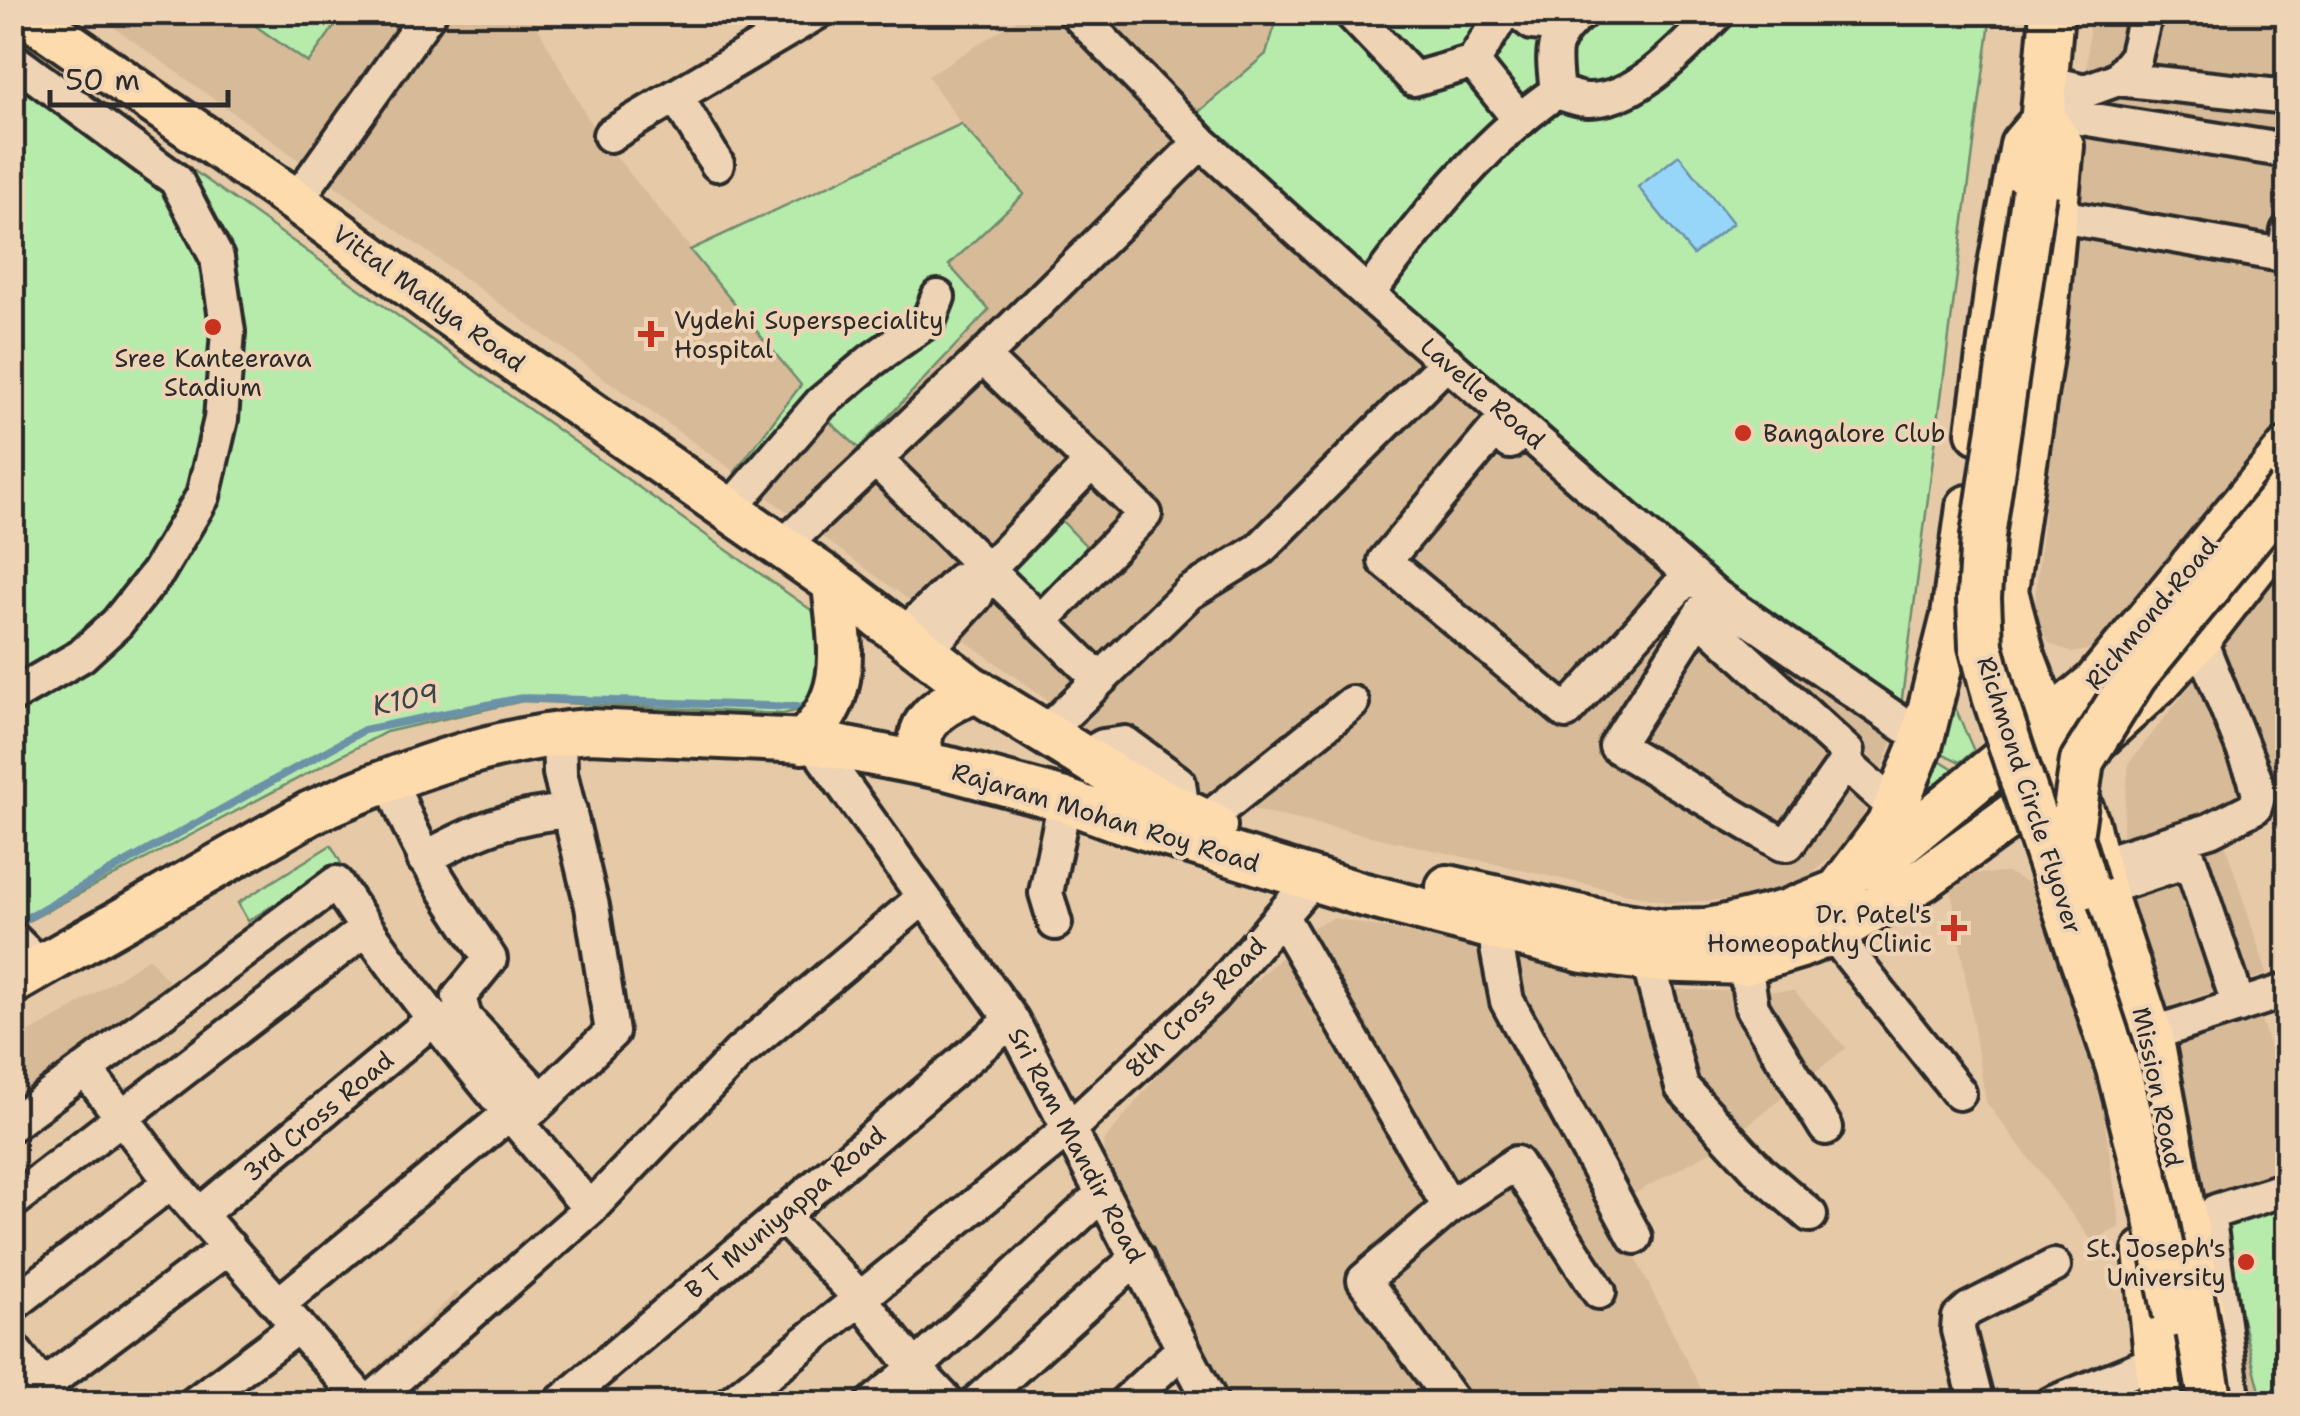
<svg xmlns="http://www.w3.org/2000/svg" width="2300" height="1416" font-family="'Shantell Sans',sans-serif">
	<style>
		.built { fill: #d7ba98 }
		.green { fill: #b6ebac; stroke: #708b6c; stroke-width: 2.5 }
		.water { fill: #98d6f9; stroke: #6c92a7; stroke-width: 2.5 }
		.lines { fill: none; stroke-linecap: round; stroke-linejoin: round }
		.stream { stroke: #6c92a7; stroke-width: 8 }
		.minor-casing { stroke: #2b2b2b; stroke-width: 40 }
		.major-casing { stroke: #2b2b2b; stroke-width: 50 }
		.minor { stroke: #eed3b5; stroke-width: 32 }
		.major { stroke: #fedbac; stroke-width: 42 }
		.major-bridge-casing { stroke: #2b2b2b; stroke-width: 50; stroke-linecap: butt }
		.major-bridge { stroke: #fedbac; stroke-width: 42 }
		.poi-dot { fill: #c8321e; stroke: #eed3b5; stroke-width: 4 }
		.labels { text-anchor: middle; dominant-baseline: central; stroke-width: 8; stroke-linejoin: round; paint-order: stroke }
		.street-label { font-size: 25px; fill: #2b2b2b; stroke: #eed3b5 }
		.poi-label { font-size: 25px; fill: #2b2b2b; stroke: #eed3b5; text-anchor: start }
		.water-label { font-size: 28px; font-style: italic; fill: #3b454a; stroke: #eed3b5 }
	</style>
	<rect width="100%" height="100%" fill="#e6c9a7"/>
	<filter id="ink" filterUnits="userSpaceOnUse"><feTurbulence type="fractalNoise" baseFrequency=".01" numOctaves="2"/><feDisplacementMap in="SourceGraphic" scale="20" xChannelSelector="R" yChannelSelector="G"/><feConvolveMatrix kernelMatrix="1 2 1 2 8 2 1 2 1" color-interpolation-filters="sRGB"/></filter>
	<g filter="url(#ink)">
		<path class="built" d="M 94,13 L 530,13 L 593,128 L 801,385 L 735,472 Z
			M 1028,13 L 1054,13 L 1190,152 L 1894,736 L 1871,799 L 1849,841 L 1805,880 L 1760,898 L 1670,903 L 1214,801 L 1098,737 L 759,491 L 822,415 L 859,448 L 989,311 L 949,266 L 961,124 L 928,76 Z
			M 1096,13 L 1279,13 L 1266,54 L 1195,115 Z
			M 2090,13 L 2287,13 L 2287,420 L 2100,647 L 2072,653 L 2049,643 L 2034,612 L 2083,139 Z
			M 2287,563 L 2287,811 L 2222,834 L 2267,974 L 2157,1010 L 2117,885 L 2129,763 Z
			M 2008,873 L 2035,886 L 2095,1055 L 2120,1227 L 2092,1241 L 1986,1102 L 1951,889 L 1974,874 Z
			M 1334,918 L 1489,950 L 1498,1011 L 1541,1100 L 1627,1241 L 1708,1403 L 1228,1403 L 1104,1161 L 1104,1141 L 1176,1053 L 1315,926 Z
			M 1517,956 L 1686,990 L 1794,991 L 1846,1048 L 1722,1145 L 1623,1200 L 1509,1000 Z
			M 149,958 L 179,994 L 13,1115 L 13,1041 L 63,1014 Z
			M 2258,1009 L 2287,1103 L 2287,1403 L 2226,1403 L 2167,1039 Z
			M 457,1292 L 484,1321 L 396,1403 L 338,1404 Z"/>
		<path class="green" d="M 246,12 L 344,12 L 344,13 L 308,63 L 243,17 Z
			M 1279,13 L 1991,13 L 1901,706 L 1723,583 L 1378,282 L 1195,115 L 1266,54 Z
			M 13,42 L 814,612 L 821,636 L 824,683 L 795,711 L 783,714 L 523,701 L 386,732 L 13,929 Z
			M 961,124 L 1024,194 L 949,265 L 989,310 L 859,448 L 822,415 L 759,491 L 735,472 L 801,385 L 690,250 Z
			M 1059,518 L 1092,552 L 1035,607 L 1002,574 Z
			M 1951,699 L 1974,751 L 1960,762 L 1934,749 Z
			M 1933,756 L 1957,771 L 1915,809 Z
			M 331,845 L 341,863 L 248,921 L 238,903 Z
			M 2287,1201 L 2287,1403 L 2263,1403 L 2217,1220 Z"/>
		<path class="water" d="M 1679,155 L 1733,223 L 1693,255 L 1638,187 Z"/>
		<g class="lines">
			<path class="stream" d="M 12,926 L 364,730 L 522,698 L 797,707"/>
			<defs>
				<path id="minor" d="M 1075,12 L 1201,142 L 1368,294 L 1713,594 L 1905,726 L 1923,734
					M 1350,12 L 1414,79 L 1473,62 L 1518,118
					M 1518,12 L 1532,23 L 1564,26
					M 1582,12 C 1548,39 1553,53 1557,92 C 1567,95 1578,100 1588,100 C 1640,100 1684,46 1719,12
					M 12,59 L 176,180 L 217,258 L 228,332 L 221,419 L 203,496 L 158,572 L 117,623 L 81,656 L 12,696
					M 1473,62 L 1504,12
					M 2118,79 L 2135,58 L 2146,12
					M 2047,82 L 2085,91 L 2118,79 L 2288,97
					M 676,96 L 717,164
					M 2044,112 L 2288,151
					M 610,135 L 818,12
					M 296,201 L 430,12
					M 2054,215 L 2276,254 L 2285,248 L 2288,231
					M 1368,294 C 1423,220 1480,145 1556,92
					M 983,357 L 1145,514 L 1040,622
					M 1510,442 L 1495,430 L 1385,561 L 1566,712 L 1690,574
					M 876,460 L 1098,678
					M 729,510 L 821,403 L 871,361 L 929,320 L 938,297
					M 781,548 L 983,357 L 1201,142
					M 1699,616 L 1847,752 L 1845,763 L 1788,844 L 1782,844 L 1616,746 L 1713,594
					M 903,635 L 960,580 L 987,571
					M 925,652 L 976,596 L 987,571 L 1091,463
					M 1045,733 L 1189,593 L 1259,550 L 1447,362
					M 826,744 L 824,758 L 1012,1020 L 1212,1404
					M 1084,757 L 1103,746 L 1125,743 L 1179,783 L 1183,812
					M 1845,763 L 1895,808
					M 391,779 C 412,846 451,900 490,959 L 459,997 L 465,1018 L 542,1100
					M 1204,822 L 1352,703
					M 424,859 C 476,830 510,816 570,811
					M 2099,864 L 2210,830 L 2255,807 L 2259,794 L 2254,776 L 2199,638
					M 2103,889 L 2190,860 L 2239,1006
					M 1282,917 L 1449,1207 L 1516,1163 L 1599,1292
					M 1055,923 L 1046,893 L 1061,819 L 1061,799
					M 1497,929 L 1497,948 L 1507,1001 L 1635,1237
					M 1837,931 L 1845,949 L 1959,1093
					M 12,938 L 41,967
					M 1651,960 L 1652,976 L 1682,1087 L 1760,1172 L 1810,1215
					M 1745,963 L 1752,1008 L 1826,1128
					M 2151,1034 L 2288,990
					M 86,1070 L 171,1182 L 366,1404
					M 518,1123 L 612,1032 L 592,906 L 560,773 L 559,733
					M 12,1124 L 336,883 C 411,998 502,1104 590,1209
					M 12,1202 L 366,929
					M 1449,1207 L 1364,1280 L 1454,1404
					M 200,1214 L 435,1018
					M 781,1215 L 859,1297 L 915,1368 L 949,1404
					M 279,1304 L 510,1113
					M 12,1305 L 171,1182
					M 12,1348 L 56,1404
					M 19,1404 L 229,1247
					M 194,1404 L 298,1326
					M 367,1404 L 590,1209 L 739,1053 L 923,898
					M 559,1404 L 1012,1020
					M 730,1404 L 1070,1128 L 1212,996 L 1313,879
					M 872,1404 L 915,1368 L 1103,1193
					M 975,1404 L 1137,1258
					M 1124,1404 L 1183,1349
					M 1977,1404 L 1958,1330 L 1959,1318 L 1969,1309 L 2054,1266
					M 2051,1404 L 2159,1360
					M 2234,1404 L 2209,1220 L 2216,1211 L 2288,1188"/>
				<path id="major" d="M 23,12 L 296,201 L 441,309 L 847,592 L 969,686 L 1117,778 L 1215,826
					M 2044,119 L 2062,146 L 2044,335 L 2006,591 L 2023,656 L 2087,823 L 2103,889 L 2151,1034 L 2202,1311
					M 2040,147 L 2052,12
					M 1978,432 L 1999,270 L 2022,145 L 2044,119
					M 1961,644 L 1953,616 L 1968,507
					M 802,742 C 853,695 840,647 834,584
					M 927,764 C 904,724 946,701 978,691
					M 1871,868 L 2095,683 L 2288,449
					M 1448,887 L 1605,922 L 1664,931 L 1708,930 L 1736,924 L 1788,911 L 1838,891 L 1888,825 L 1920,747 L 1953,616
					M 12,983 L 310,813 C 398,774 491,738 589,731 L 806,741 L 950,769 L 1061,799 L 1115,819 L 1361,894 L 1583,951 L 1651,960 L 1745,963 L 1798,947 L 1837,931 L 1924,879 L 2018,811 L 2158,683 L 2199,638 L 2288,524
					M 2145,1251 L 2161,1404"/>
			</defs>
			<use href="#minor" class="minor-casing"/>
			<use href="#major" class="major-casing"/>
			<use href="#minor" class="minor"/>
			<use href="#major" class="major"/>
			<defs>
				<path id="major-bridge" d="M 2034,192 L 1983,536 L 1979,598 L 1981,646 L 1994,696 L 2118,1068 L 2155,1214 L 2175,1315
					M 2086,887 L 2071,837 L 2082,761 L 2135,676 L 2288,490
					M 2188,1274 L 2209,1392"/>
			</defs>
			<use href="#major-bridge" class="major-bridge-casing"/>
			<use href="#major-bridge" class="major-bridge"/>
		</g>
	</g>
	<g class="poi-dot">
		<circle cx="213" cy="327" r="10"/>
		<path d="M646 319h10v10h10v10h-10v10h-10v-10h-10v-10h10z"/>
		<circle cx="1743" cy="433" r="10"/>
		<path d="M1949 913h10v10h10v10h-10v10h-10v-10h-10v-10h10z"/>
		<circle cx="2246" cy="1262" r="10"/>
	</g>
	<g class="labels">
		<g class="street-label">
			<text transform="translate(429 298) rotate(36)">Vittal Mallya Road</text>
			<text transform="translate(1483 393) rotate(41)">Lavelle Road</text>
			<text transform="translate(2151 613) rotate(-50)">Richmond Road</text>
			<text transform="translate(2030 795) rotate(72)">Richmond Circle Flyover</text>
			<text transform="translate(1106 817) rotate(17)">Rajaram Mohan Roy Road</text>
			<text transform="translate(1195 1007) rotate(-45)">8th Cross Road</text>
			<text transform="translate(2158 1087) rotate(78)">Mission Road</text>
			<text transform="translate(318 1116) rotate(-40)">3rd Cross Road</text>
			<text transform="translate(1077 1145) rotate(62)">Sri Ram Mandir Road</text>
			<text transform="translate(785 1212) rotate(-40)">B T Muniyappa Road</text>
		</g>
		<g class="poi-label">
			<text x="674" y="320">Vydehi Superspeciality<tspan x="674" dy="29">Hospital</tspan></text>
			<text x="213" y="358" text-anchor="middle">Sree Kanteerava<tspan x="213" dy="29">Stadium</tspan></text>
			<text x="1763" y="433">Bangalore Club</text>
			<text x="1932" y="914" text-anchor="end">Dr. Patel's<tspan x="1932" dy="29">Homeopathy Clinic</tspan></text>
			<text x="2226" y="1248" text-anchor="end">St. Joseph's<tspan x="2226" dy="29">University</tspan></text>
		</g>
		<g class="water-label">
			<text transform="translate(405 699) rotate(-12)">K109</text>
		</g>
	</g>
	<rect width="2300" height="1416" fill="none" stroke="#eed3b5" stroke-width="50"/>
	<rect x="25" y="25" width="2250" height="1366" fill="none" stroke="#2b2b2b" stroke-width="4" filter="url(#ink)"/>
	<path d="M50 90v15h178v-15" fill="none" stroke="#2b2b2b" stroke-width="5"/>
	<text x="65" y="90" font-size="30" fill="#2b2b2b" stroke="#eed3b5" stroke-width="8" paint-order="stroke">50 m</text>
</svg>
